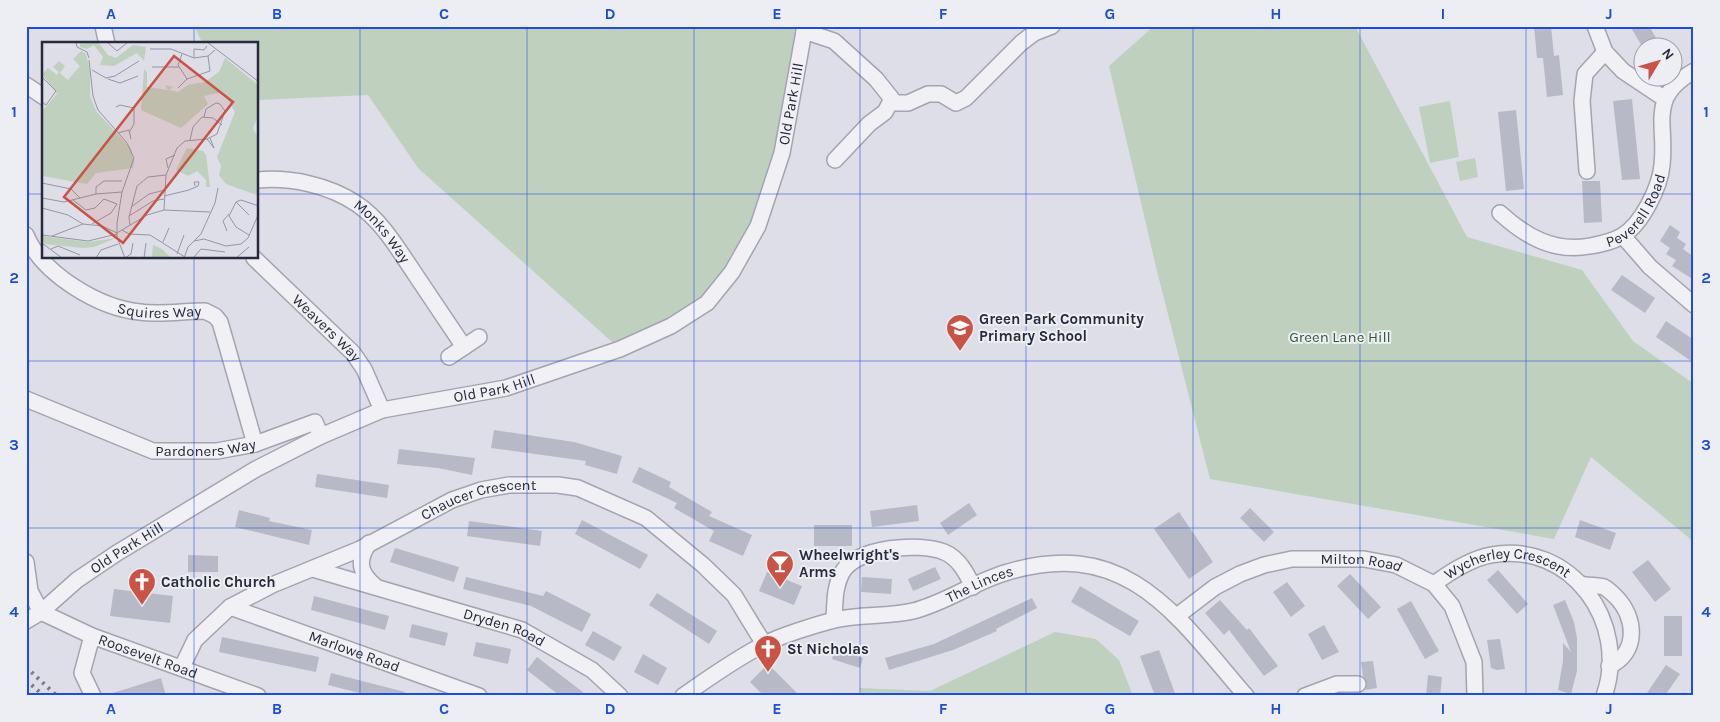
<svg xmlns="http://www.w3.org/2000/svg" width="1720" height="722" font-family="Karla,sans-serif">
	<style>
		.green { fill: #bfd0bf }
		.building { fill: #b8b9c6 }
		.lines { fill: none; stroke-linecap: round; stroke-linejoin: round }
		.minor-casing { stroke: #a3a4b1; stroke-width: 18 }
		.minor { stroke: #f0f0f5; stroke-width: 15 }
		.rail { stroke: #777a90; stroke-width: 4; stroke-dasharray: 2.5 5; stroke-linecap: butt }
		.grid { fill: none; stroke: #1d4ed8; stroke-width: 1; stroke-opacity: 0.55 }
		.labels { text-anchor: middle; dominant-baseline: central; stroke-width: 4; stroke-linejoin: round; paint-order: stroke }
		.street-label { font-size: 15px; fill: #27293d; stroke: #eceef4 }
		.poi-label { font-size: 15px; font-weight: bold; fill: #27293d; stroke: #eceef4; text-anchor: start }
		.park-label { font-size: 15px; fill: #355837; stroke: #eceef4 }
		.inset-road { fill: none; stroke: #9496a3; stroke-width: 1 }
		.view { fill: #c95345; fill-opacity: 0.15; stroke: #c95345; stroke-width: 2.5 }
		.inset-edge { fill: none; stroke: #27293d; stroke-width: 2.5 }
		.neatline { fill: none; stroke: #1d4ed8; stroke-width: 2 }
		.grid-label { font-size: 16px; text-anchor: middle; font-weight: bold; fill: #1d4ed8 }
	</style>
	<rect width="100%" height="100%" fill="#dddee7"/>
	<path class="green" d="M 194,26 L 805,26 L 758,226 L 707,303 L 620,349 L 418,168 L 368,95 L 258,100 L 258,44 L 203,44 Z
		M 1154,26 L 1355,26 L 1467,237 L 1582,270 L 1633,341 L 1694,384 L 1694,542 L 1591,457 L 1554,539 L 1210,479 L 1157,271 L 1109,66 Z
		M 1450,101 L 1459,157 L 1430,163 L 1419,107 Z
		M 1475,158 L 1478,177 L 1460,181 L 1456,162 Z
		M 1055,632 L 1096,639 L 1119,660 L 1133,696 L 862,696 L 859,688 L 930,691 Z"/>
	<path class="building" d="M 1534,26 L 1551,26 L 1554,56 L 1559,55 L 1563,95 L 1547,97 L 1543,58 L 1537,58 Z
		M 1630,26 L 1649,26 L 1662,48 L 1643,48 Z
		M 1632,99 L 1640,179 L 1622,180 L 1613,101 Z
		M 1516,110 L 1524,189 L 1506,191 L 1498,112 Z
		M 1582,181 L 1600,181 L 1602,222 L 1584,223 Z
		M 1670,225 L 1680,232 L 1677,238 L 1686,244 L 1683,249 L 1694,257 L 1694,280 L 1672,266 L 1676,260 L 1666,254 L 1670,248 L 1660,241 Z
		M 1622,275 L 1655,298 L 1645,313 L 1611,290 Z
		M 1666,321 L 1694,340 L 1694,363 L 1656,337 Z
		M 494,430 L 574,442 L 622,456 L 617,474 L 585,465 L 586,461 L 491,448 Z
		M 399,449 L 475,458 L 472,475 L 438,468 L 397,464 Z
		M 639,467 L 671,482 L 669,487 L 712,512 L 709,516 L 752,535 L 743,556 L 709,541 L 714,531 L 674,508 L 677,503 L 632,482 Z
		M 317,474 L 389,485 L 387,498 L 315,487 Z
		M 969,503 L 977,515 L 948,535 L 940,523 Z
		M 917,505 L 919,521 L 872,527 L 870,511 Z
		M 1250,508 L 1274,532 L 1264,542 L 1240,518 Z
		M 239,510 L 270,518 L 269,521 L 312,530 L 309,545 L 235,527 Z
		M 1179,512 L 1213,562 L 1189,579 L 1154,529 Z
		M 582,520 L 648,555 L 640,569 L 575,534 Z
		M 1580,520 L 1616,533 L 1610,550 L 1575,537 Z
		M 469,521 L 542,531 L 540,546 L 467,536 Z
		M 814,525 L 852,525 L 852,546 L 814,546 Z
		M 395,548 L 459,567 L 454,582 L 390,562 Z
		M 188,555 L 218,556 L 218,572 L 188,572 Z
		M 1648,560 L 1671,589 L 1655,602 L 1632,572 Z
		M 935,567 L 941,579 L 913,591 L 908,579 Z
		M 1498,570 L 1528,604 L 1517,614 L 1487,580 Z
		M 767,572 L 802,586 L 794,605 L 759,591 Z
		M 1350,574 L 1381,607 L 1368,619 L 1337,586 Z
		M 466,577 L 543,596 L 546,591 L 591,614 L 582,632 L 531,606 L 463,589 Z
		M 862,577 L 892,579 L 891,594 L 861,592 Z
		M 1287,582 L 1305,606 L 1291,617 L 1273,592 Z
		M 1080,586 L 1139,621 L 1130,636 L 1071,602 Z
		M 114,589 L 173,596 L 170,623 L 110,616 Z
		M 657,593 L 717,631 L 709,644 L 649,605 Z
		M 314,596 L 389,616 L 385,630 L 311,610 Z
		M 1032,598 L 1037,608 L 996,629 L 997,631 L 953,650 L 889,670 L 885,658 L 934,644 Z
		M 1220,600 L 1247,630 L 1249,628 L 1278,666 L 1264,676 L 1229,630 L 1224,635 L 1205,613 Z
		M 1565,600 L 1574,622 L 1577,638 L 1577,671 L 1571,694 L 1558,690 L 1563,661 L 1563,643 L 1571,652 L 1553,605 Z
		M 1411,601 L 1439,651 L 1425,659 L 1397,609 Z
		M 1664,616 L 1682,616 L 1682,656 L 1664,656 Z
		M 412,624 L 448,633 L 445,646 L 409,637 Z
		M 1324,625 L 1339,652 L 1322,660 L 1308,634 Z
		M 593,631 L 622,647 L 614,661 L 585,645 Z
		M 222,637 L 319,657 L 316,672 L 219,652 Z
		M 1500,639 L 1505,669 L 1497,670 L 1491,668 L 1487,640 Z
		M 476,642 L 511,649 L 508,664 L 473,656 Z
		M 835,649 L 863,658 L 860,668 L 832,659 Z
		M 1159,650 L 1176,696 L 1155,696 L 1140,656 Z
		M 643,654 L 667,668 L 658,685 L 634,672 Z
		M 537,657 L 588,696 L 560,696 L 527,670 Z
		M 1373,661 L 1377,688 L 1365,690 L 1367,684 L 1363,676 L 1361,662 Z
		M 768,664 L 800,696 L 764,696 L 750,682 Z
		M 1666,665 L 1680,674 L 1668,691 L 1665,696 L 1645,696 Z
		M 331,673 L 405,692 L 405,696 L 371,696 L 328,685 Z
		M 1428,675 L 1442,677 L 1440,696 L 1426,696 Z
		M 161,678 L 166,696 L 113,696 L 113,693 Z"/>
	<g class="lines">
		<defs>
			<g id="minor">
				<path d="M 103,26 L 107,44"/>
				<path d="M 1595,26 L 1605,52 L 1623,71 L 1665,99"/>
				<path d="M 804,31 L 834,41 L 876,79 L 892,99 L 885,112 L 869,124 L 835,160"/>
				<path d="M 26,85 L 44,97"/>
				<path d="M 890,103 L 908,103 L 928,94 L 941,94 L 956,103 L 966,98 L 1021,43 L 1034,33 L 1052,26"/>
				<path d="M 1587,171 L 1582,101 L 1585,74 L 1605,52"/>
				<path id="s1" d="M 258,180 C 290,177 329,185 357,204 C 382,221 398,249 415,274 C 431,298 448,323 464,347"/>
				<path id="s2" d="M 1500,213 C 1525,236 1554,253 1590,246 C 1601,244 1612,242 1622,236 C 1642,224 1660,187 1662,165 C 1667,123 1647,98 1694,71"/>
				<path id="s3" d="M 26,235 C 42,274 99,308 140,312 C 161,315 184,311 205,311 L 215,316 L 220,322 L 255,444"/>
				<path d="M 1623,236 L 1650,267 L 1694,305"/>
				<path id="s4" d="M 254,258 L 353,353 L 364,369 L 382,410"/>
				<path d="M 449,357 L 479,337"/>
				<path id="s5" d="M 26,399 L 153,451 L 217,451 L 255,444 L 315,422 L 321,436"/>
				<path d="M 369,543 C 357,561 359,572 375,586"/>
				<path d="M 26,562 L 30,591 L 41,612"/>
				<path id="s6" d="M 313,569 L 522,630 L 592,670 L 620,696"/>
				<path id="s7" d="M 1434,584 C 1450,572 1470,559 1491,555 C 1571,540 1630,623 1604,696"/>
				<path d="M 1580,584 C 1588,586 1597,585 1604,587 C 1608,589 1613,594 1616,597 C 1636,617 1639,653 1609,666"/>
				<path id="s8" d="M 230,607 L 479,696"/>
				<path id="s9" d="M 41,612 L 92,636 L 258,696"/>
				<path id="s10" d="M 1177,616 L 1215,587 L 1240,574 L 1264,565 L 1292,559 L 1364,559 L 1396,565 L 1434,584 L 1452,606 L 1474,662 L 1475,696"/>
				<path d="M 834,620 C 835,604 834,586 843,571 C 859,547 919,542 944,552 C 959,558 967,574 973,587"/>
				<path id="s11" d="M 26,621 L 41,612 L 77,580 L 117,553 L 256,469 L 321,436 L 382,410 L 506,388 L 620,349 L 671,326 L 707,303 L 732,272 L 758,226 L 782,153 L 805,26"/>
				<path d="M 92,636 L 82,673 L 93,696"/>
				<path id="s12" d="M 182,667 L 195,640 L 230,607 L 272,585 L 360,549 L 452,500 L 481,490 L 509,485 L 558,485 L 578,488 L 646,518 L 703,565 L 734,595 L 764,644"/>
				<path id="s13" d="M 683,696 C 709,678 735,659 763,645 C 779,636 815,625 834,620 C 860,614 888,617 913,611 C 946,603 975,581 1008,572 C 1127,536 1177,616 1246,696"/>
				<path d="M 1305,696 L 1337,684 L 1358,684"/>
			</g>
		</defs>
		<use href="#minor" class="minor-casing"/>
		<use href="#minor" class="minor"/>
		<path class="rail" d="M 26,667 L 57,696
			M 26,680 L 44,696"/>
	</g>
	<path class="grid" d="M 194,26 L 194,44M 360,26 L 360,696M 527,26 L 527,696M 694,26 L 694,696M 860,26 L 860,696M 1026,26 L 1026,696M 1193,26 L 1193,696M 1360,26 L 1360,696M 1526,26 L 1526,696M 26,194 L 44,194M 258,194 L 1694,194M 194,258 L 194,696M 26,361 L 1694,361M 26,528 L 1694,528"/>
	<defs>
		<symbol id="school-pin" viewBox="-11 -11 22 30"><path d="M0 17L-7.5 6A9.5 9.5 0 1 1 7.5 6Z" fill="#c95345" stroke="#eceef4"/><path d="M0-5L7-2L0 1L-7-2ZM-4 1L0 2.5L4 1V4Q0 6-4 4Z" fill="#fff"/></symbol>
		<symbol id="bar-pin" viewBox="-11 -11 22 30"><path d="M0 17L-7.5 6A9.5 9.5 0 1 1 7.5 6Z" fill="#c95345" stroke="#eceef4"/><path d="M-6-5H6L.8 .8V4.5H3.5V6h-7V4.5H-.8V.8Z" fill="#fff"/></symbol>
		<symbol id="church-pin" viewBox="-11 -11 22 30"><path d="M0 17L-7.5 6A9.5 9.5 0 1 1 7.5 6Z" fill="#c95345" stroke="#eceef4"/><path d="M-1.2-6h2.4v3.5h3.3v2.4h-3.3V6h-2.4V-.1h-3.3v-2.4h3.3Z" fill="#fff"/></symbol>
	</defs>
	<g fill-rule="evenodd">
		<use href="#school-pin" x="944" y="312" width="32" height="43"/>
		<use href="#bar-pin" x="764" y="548" width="32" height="43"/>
		<use href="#church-pin" x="126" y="566" width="32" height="43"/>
		<use href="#church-pin" x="752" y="633" width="32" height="43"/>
	</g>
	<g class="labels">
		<g class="street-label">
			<text stroke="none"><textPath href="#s11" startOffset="980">Old Park Hill</textPath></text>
			<text stroke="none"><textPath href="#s2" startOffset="162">Peverell Road</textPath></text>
			<text stroke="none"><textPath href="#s1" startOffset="141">Monks Way</textPath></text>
			<text stroke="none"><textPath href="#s3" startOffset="162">Squires Way</textPath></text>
			<text stroke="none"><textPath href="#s4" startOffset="101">Weavers Way</textPath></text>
			<text stroke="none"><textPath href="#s11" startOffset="530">Old Park Hill</textPath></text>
			<text stroke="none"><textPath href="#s5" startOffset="190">Pardoners Way</textPath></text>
			<text stroke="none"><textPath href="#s12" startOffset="351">Chaucer Crescent</textPath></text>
			<text stroke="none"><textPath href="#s11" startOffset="125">Old Park Hill</textPath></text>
			<text stroke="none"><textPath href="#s10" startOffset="200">Milton Road</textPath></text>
			<text stroke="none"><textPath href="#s7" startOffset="81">Wycherley Crescent</textPath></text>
			<text stroke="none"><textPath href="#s13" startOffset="322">The Linces</textPath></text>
			<text stroke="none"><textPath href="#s6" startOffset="200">Dryden Road</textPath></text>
			<text stroke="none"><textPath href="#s8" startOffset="132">Marlowe Road</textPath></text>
			<text stroke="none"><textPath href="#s9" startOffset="116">Roosevelt Road</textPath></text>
		</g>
		<g class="poi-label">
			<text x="979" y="319">Green Park Community<tspan x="979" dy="17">Primary School</tspan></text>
			<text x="799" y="555">Wheelwright's<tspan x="799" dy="17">Arms</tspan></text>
			<text x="161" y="582">Catholic Church</text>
			<text x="787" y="649">St Nicholas</text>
		</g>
		<g class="park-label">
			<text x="1340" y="337">Green Lane Hill</text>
		</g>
	</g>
	<g transform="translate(42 42)">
		<rect width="216" height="216" fill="#dddee7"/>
		<path d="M 38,0 L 56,0 L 66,13 L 74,16 L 91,3 L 104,5 L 102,19 L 95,11 L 72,24 L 58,23 L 61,15 L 52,3 L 45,7 L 38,5 ZM 39,9 L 44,12 L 48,29 L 48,54 L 54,69 L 89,107 L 92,121 L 91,126 L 54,131 L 45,142 L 0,134 L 0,69 L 15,52 L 0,32 L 6,26 L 15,33 L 17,30 L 11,25 L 17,19 L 23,24 L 18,31 L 26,38 L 38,24 L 31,17 ZM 183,16 L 216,43 L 216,75 L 211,86 L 216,96 L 215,153 L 184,142 L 177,133 L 179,124 L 175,115 L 193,70 L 181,50 L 162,54 L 166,62 L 139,86 L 99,68 L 102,27 L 105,30 L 105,45 L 126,48 L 123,43 L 131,45 L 127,48 L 136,50 L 146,43 L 163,40 L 177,30 ZM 145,106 L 161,109 L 164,113 L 168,145 L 164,145 L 164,138 L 155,129 L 146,134 L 134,128 ZM 0,194 L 46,200 L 74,196 L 52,205 L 41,206 L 3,202 ZM 111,203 L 120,207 L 129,216 L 110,216 Z" fill="#bfd0bf"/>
		<path class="inset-road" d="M 34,0 L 35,5 L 45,10 L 47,16M 65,0 L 75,9 L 86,0M 165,0 L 217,40M 108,7 L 129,7 L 152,16 L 166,14 L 173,8M 152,16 L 152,7 L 162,8 L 165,4M 47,18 L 51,54 L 56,68 L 85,101 L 92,116 L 80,150 L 75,181 L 75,195 L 83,216M 110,25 L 137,25M 50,28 L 64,36 L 73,34 L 97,19M 0,35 L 14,49 L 4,63 L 0,60M 66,37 L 78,41 L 96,34M 145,37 L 168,29 L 166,14M 136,46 L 145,37 L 136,23 L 140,12M 74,65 L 78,63 L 92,66 L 92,82 L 88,89M 76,91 L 87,88 L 89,97M 165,97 L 172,106 L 168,96M 148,98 L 151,85 L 160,75 L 171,76 L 180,83M 126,126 L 124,117 L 133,113M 0,141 L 29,147 L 38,156M 54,152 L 54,145 L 62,139 L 80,139M 122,154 L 147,148 L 156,144 L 157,140 L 152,140 L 153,144M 0,156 L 22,160 L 54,152 L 80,150M 31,158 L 44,168 L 53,166 L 62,157 L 75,162M 194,160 L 187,174 L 194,185 L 207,193M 194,160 L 199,158 L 217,164M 194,160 L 207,173M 89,165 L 107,152 L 123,148M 0,166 L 26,173 L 41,182 L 60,184 L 75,191M 122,168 L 124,133 L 135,106 L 143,99 L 165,97 L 175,92 L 183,69 L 178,62 L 174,61 L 164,67 L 162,75M 87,174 L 111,159 L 122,157M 50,182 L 69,171 L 75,162M 88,183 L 87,175 L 95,144 L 106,135 L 124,133M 80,188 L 87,192 L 108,193 L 143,215M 185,189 L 181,179 L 187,172M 75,191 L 105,173 L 122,168 L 168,170M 159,192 L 173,161 L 176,146M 0,193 L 46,199 L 75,192M 10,194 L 41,182M 152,199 L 162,197 L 184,204 L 199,202 L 206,196 L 217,171M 121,200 L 127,186M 0,201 L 20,216M 9,207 L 16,204 L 38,213M 135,212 L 142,193M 152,215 L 159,207 L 183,210M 54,216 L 59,208 L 76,202M 83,216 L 89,212 L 91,201M 102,216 L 104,201M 142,216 L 146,205 L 159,192M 194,216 L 207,205"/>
		<path class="view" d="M 132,14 L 191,60 L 81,201 L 22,155 Z"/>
		<rect width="216" height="216" class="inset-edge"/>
	</g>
	<rect width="1720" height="722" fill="none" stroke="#eceef4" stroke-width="55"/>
	<g transform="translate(1658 62) rotate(52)"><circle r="24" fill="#eceef4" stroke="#9d9fab"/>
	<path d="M0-4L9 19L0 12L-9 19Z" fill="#c95345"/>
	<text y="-8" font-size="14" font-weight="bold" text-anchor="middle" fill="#27293d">N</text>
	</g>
	<rect x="28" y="28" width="1664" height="666" class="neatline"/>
	<g class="grid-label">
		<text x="111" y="19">A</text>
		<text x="277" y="19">B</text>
		<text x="444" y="19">C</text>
		<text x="610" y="19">D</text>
		<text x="777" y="19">E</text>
		<text x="943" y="19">F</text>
		<text x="1110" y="19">G</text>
		<text x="1276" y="19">H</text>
		<text x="1443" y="19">I</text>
		<text x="1609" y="19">J</text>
		<text x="14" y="117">1</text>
		<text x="1706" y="117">1</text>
		<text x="14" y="283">2</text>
		<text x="1706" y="283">2</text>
		<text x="14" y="450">3</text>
		<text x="1706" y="450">3</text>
		<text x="14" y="617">4</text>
		<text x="1706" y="617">4</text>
		<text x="111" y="714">A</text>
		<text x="277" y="714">B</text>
		<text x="444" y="714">C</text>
		<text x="610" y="714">D</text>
		<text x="777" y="714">E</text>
		<text x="943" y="714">F</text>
		<text x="1110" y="714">G</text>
		<text x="1276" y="714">H</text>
		<text x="1443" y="714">I</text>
		<text x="1609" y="714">J</text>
	</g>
</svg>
